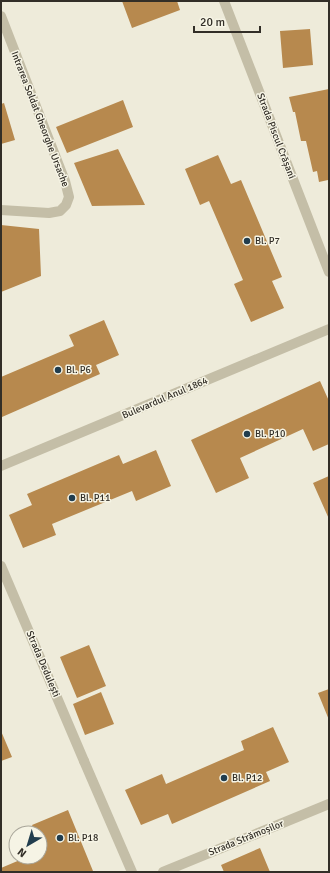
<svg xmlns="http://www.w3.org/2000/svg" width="330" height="873" font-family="Signika,sans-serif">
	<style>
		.building { fill: #b7894e }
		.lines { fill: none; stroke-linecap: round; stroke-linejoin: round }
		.lane { stroke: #c4bea7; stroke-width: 10 }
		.street { stroke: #c4bea7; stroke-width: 10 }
		.poi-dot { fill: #213d4e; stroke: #f6f4e5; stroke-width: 1.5 }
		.labels { text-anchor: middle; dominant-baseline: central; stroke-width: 3; stroke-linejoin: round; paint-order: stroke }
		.street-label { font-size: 10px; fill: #322e27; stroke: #f6f4e5 }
		.poi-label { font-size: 10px; fill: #322e27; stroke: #f6f4e5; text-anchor: start }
	</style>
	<rect width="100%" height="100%" fill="#eeebda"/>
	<path class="building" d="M 122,1 L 177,1 L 180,10 L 132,28 Z
		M 310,29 L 313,65 L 283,68 L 280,31 Z
		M 329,89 L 329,183 L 328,183 L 328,180 L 319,182 L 317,171 L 313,172 L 306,141 L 301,141 L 295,112 L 293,112 L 289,97 Z
		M 123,100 L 133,127 L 67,153 L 56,127 Z
		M 4,103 L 15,140 L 1,144 L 1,104 Z
		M 118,149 L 145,205 L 92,206 L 74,163 Z
		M 218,155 L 231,184 L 241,180 L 282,277 L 272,281 L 284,308 L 251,322 L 234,284 L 243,280 L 209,201 L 200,205 L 185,169 Z
		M 1,225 L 39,229 L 41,276 L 1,292 Z
		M 104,320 L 119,355 L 96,365 L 100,374 L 2,417 L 1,415 L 1,377 L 74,346 L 69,335 Z
		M 320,381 L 329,401 L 329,444 L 313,451 L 303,429 L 240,458 L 249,478 L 216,493 L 191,440 Z
		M 156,450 L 171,486 L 136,501 L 132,491 L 52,524 L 56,535 L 23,548 L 9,515 L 32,505 L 27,494 L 119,455 L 123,464 Z
		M 329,476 L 329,519 L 313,483 Z
		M 89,645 L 106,686 L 77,698 L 60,657 Z
		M 329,689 L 329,720 L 318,693 Z
		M 101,692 L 114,724 L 85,735 L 73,704 Z
		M 273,727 L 289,762 L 266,772 L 270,781 L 172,824 L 168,814 L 141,825 L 125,790 L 162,774 L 166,784 L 244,750 L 241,741 Z
		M 1,731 L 12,757 L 1,761 Z
		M 68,810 L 93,871 L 91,872 L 1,872 L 1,868 L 27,857 L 40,857 L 40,852 L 43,850 L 40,844 L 40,833 L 36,833 L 32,825 Z
		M 260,848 L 270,872 L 224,872 L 221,865 Z"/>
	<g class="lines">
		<path class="lane" d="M 84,761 L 132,872"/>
		<path class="street" d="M 224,1 L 329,272
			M 1,16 L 65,181 L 69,197 L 66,205 L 60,211 L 49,213 L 1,210
			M 1,466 L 329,329
			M 1,566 L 84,761
			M 163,872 L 329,804"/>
	</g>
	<g class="poi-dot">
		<circle cx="247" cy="241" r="4"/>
		<circle cx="58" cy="370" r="4"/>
		<circle cx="247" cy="434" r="4"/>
		<circle cx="72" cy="498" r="4"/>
		<circle cx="224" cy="778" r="4"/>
		<circle cx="60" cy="838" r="4"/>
	</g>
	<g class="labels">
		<g class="street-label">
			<text transform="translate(40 119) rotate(69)">Intrarea Soldat Gheorghe Ursache</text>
			<text transform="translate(276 136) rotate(69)">Strada Piscul Crășani</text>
			<text transform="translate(165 398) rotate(-23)">Bulevardul Anul 1864</text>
			<text transform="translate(43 664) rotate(67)">Strada Dedulești</text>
			<text transform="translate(246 838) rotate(-22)">Strada Strămoșilor</text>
		</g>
		<g class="poi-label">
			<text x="255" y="241">Bl. P7</text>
			<text x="66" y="370">Bl. P6</text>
			<text x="255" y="434">Bl. P10</text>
			<text x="80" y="498">Bl. P11</text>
			<text x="232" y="778">Bl. P12</text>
			<text x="68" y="838">Bl. P18</text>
		</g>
	</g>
	<rect width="330" height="873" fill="none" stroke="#322e27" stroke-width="4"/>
	<g transform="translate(28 845) rotate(218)"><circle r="19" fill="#f6f4e5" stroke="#a8a599"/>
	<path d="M0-3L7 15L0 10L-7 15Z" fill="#213d4e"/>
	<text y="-6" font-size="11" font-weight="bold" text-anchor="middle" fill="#322e27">N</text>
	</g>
	<path d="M194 26v6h66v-6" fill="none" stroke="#322e27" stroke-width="2"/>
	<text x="200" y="26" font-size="12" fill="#322e27" stroke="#f6f4e5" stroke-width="3" paint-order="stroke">20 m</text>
</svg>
